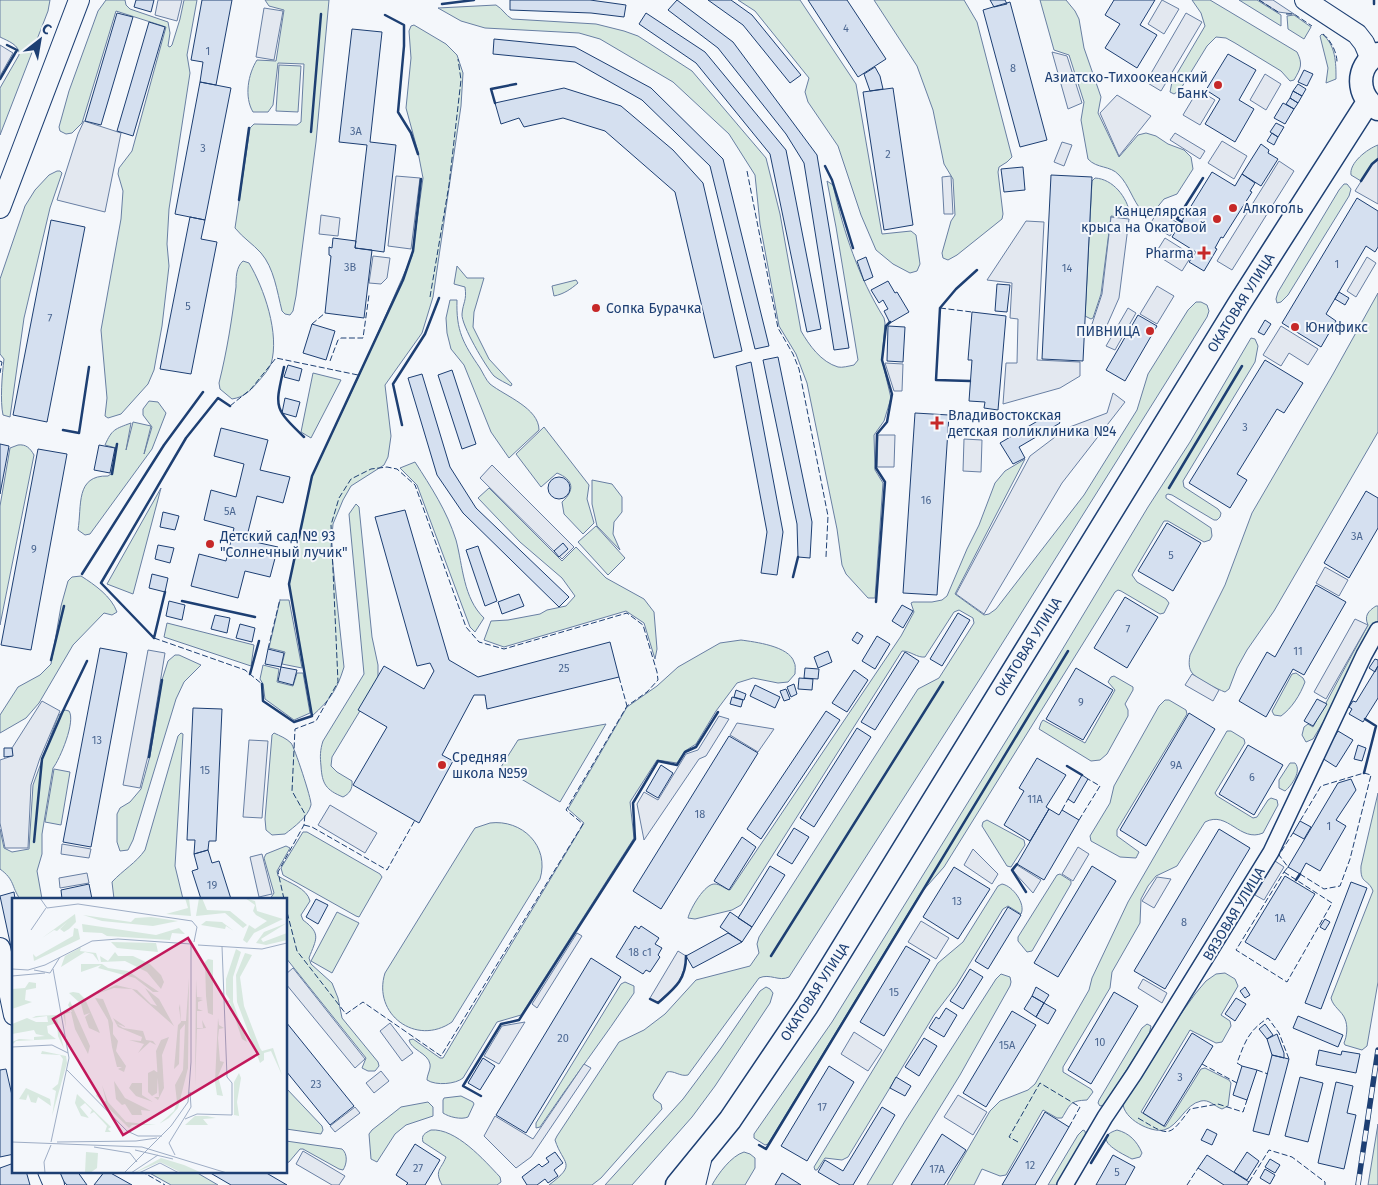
<svg xmlns="http://www.w3.org/2000/svg" width="1378" height="1185" font-family="'Fira Sans',sans-serif">
	<style>
		.green { fill: #d7e8df; stroke: #687fa3 }
		.parking { fill: #e3e8f0; stroke: #687fa3 }
		.building { fill: #d5e0f0; stroke: #1d3f73 }
		.lines { fill: none; stroke-linecap: round; stroke-linejoin: round }
		.minor-casing { stroke: #1d3f73; stroke-width: 18 }
		.secondary-casing { stroke: #1d3f73; stroke-width: 22 }
		.primary-casing { stroke: #1d3f73; stroke-width: 25 }
		.trunk-casing { stroke: #1d3f73; stroke-width: 26 }
		.minor { stroke: #f4f7fb; stroke-width: 15 }
		.secondary { stroke: #f4f7fb; stroke-width: 20 }
		.primary { stroke: #f4f7fb; stroke-width: 22 }
		.trunk { stroke: #f4f7fb; stroke-width: 24 }
		.rail-casing { stroke: #1d3f73; stroke-width: 5.5 }
		.rail { stroke: #f4f7fb; stroke-width: 4; stroke-dasharray: 11; stroke-linecap: butt }
		.fence { stroke: #1d3f73; stroke-width: 1; stroke-dasharray: 6 2.5; stroke-linecap: butt }
		.wall { stroke: #1d3f73; stroke-width: 2.5 }
		.poi-dot { fill: #c62828; stroke: #f4f7fb; stroke-width: 2 }
		.labels { text-anchor: middle; dominant-baseline: central; stroke-width: 4; stroke-linejoin: round; paint-order: stroke }
		.number-label { font-size: 11px; fill: #4b6792 }
		.poi-label { font-size: 14px; fill: #1d3f73; stroke: #f4f7fb; text-anchor: start }
		.street-label { font-size: 14px; fill: #1d3f73; stroke: #f4f7fb }
		.inset-road { fill: none; stroke: #9eadc5; stroke-width: 1 }
		.view { fill: #c2185b; fill-opacity: 0.15; stroke: #c2185b; stroke-width: 2.5 }
		.inset-edge { fill: none; stroke: #1d3f73; stroke-width: 2.5 }
	</style>
	<rect width="100%" height="100%" fill="#f4f7fb"/>
	<path class="green" d="M 0,0 L 50,0 L 48,11 L 0,135 L 0,88 L 19,55 C 20,45 8,41 0,37 Z
		M 106,0 L 125,0 L 126,5 L 130,9 L 168,22 L 170,33 L 168,46 L 170,47 L 172,45 L 180,19 L 184,0 L 197,0 L 187,55 L 190,73 L 169,209 L 167,244 L 169,266 L 162,326 L 154,370 L 148,384 L 121,414 L 108,418 L 105,416 L 107,398 L 101,330 L 121,219 L 123,191 L 118,174 L 119,168 L 132,151 L 166,27 L 116,11 L 82,123 L 72,133 L 66,134 L 60,131 L 59,127 L 69,91 L 98,11 Z
		M 265,0 L 329,0 L 316,142 L 296,296 L 293,311 L 290,315 L 285,314 L 282,311 C 277,291 274,268 261,253 C 253,244 243,238 235,228 L 250,128 L 254,124 L 297,125 L 301,122 L 304,64 L 278,63 L 273,105 L 268,112 L 253,112 C 244,97 248,74 257,60 L 276,61 L 284,10 L 269,6 Z
		M 738,0 L 800,0 L 856,84 L 882,234 L 911,231 L 916,235 L 920,264 L 917,271 L 910,273 L 893,264 L 876,250 L 861,215 L 838,146 L 808,102 L 805,92 L 809,78 L 755,11 Z
		M 874,0 L 964,0 L 977,22 L 1012,157 L 1007,162 L 999,167 L 998,172 L 1003,214 L 1002,219 L 957,255 L 948,260 L 943,258 L 942,253 L 951,221 L 955,215 L 953,179 L 944,164 L 933,110 L 917,66 Z
		M 1040,0 L 1066,0 L 1075,11 L 1079,19 L 1084,48 L 1101,97 L 1098,113 L 1119,157 L 1138,135 L 1146,133 L 1156,136 L 1168,144 L 1184,150 L 1191,157 L 1193,169 L 1177,194 L 1164,199 L 1155,210 L 1150,213 L 1142,211 C 1133,201 1129,185 1119,175 C 1110,165 1097,169 1088,159 L 1081,120 L 1084,102 L 1069,55 L 1054,50 Z
		M 1192,0 L 1210,0 L 1297,52 C 1303,64 1301,68 1294,80 L 1290,81 L 1281,71 L 1235,43 L 1226,38 L 1216,37 L 1207,46 L 1180,90 L 1174,94 L 1170,92 L 1172,82 L 1205,26 L 1201,13 Z
		M 1239,0 L 1257,0 L 1281,15 L 1281,26 Z
		M 496,5 C 503,9 505,15 512,19 L 596,24 L 624,31 L 638,36 L 692,71 L 766,158 L 780,214 L 801,331 C 809,345 821,362 838,367 C 842,368 849,366 854,365 L 858,360 L 836,227 L 827,181 L 833,185 C 844,233 858,276 884,318 L 885,323 L 882,360 L 891,398 L 884,421 L 874,435 L 875,470 L 883,483 L 875,598 L 868,598 L 846,574 L 842,565 L 837,529 L 807,383 L 796,354 L 779,326 L 760,224 L 755,175 L 729,134 L 673,82 L 600,39 L 579,33 L 485,28 L 461,21 L 438,8 Z
		M 1294,15 L 1311,27 L 1304,39 L 1288,29 L 1287,16 Z
		M 414,25 L 446,44 L 457,55 L 463,73 L 461,106 L 433,297 L 422,333 L 385,385 L 391,436 L 388,457 L 384,465 L 351,486 L 343,500 L 333,524 L 331,547 L 344,667 C 337,690 330,700 312,716 L 289,584 L 312,476 L 358,378 L 412,256 L 423,178 L 418,152 L 406,108 L 411,58 L 409,31 L 411,26 Z
		M 1322,34 C 1336,45 1336,63 1336,79 L 1326,83 L 1328,68 L 1320,36 Z
		M 279,65 L 301,66 L 298,112 L 276,111 Z
		M 1378,145 L 1378,159 L 1372,164 L 1361,181 L 1351,175 C 1349,163 1367,149 1378,145 Z
		M 57,171 L 60,171 L 62,173 L 50,208 L 24,318 L 10,417 L 3,415 C 0,401 2,375 4,359 L 0,354 L 0,279 L 25,206 L 35,190 L 49,175 Z
		M 1095,178 C 1113,179 1127,197 1130,214 L 1127,218 L 1111,216 L 1101,294 L 1093,318 L 1091,319 L 1085,316 L 1092,181 Z
		M 1344,184 L 1347,184 L 1351,189 L 1349,196 L 1288,295 L 1281,302 L 1277,303 L 1276,299 L 1278,292 L 1339,190 Z
		M 243,261 L 249,263 C 264,288 280,334 271,364 C 268,371 262,377 257,383 C 249,392 244,397 232,399 L 220,389 L 219,383 C 227,351 232,319 236,287 C 236,278 236,267 243,261 Z
		M 457,266 L 467,278 L 484,278 L 474,312 L 473,327 L 489,359 L 512,384 L 511,386 C 506,383 499,380 494,376 C 486,367 461,325 462,314 C 463,302 467,301 465,287 L 454,284 Z
		M 576,280 L 578,283 C 571,289 564,294 554,296 L 552,286 Z
		M 1378,293 L 1378,432 L 1274,611 L 1247,650 L 1237,668 L 1229,689 L 1225,692 C 1217,689 1199,680 1193,674 C 1188,669 1189,661 1190,655 L 1225,585 L 1252,513 L 1333,374 Z
		M 450,300 L 457,300 C 456,331 463,343 480,368 C 483,373 486,380 490,384 C 505,396 539,408 539,430 L 509,458 L 491,432 L 464,365 L 451,349 L 447,333 L 446,318 Z
		M 1196,302 L 1201,302 L 1207,305 L 1209,311 L 1207,317 L 983,674 L 789,977 C 779,982 770,973 759,978 L 688,1075 C 680,1077 674,1070 667,1072 L 653,1095 L 654,1099 L 661,1104 L 662,1109 L 601,1178 L 592,1185 L 549,1185 C 578,1163 563,1165 555,1140 L 557,1136 L 619,1042 L 644,1030 L 665,1014 L 696,980 L 750,966 L 759,953 L 757,944 L 759,937 L 918,689 L 939,678 L 974,623 L 973,618 L 959,610 L 954,612 L 925,657 C 917,658 911,651 902,651 L 741,905 L 732,910 L 695,919 L 688,918 C 690,909 705,883 715,884 C 720,884 725,889 730,890 L 901,636 L 914,612 L 911,603 L 913,602 L 932,602 L 942,600 L 947,596 L 967,549 L 979,525 L 995,483 L 1005,471 L 1025,459 L 955,594 L 984,615 L 989,614 L 996,609 L 1084,495 L 1137,410 L 1148,374 L 1188,310 Z
		M 1251,338 L 1255,339 L 1258,346 L 1255,362 L 1183,481 L 1184,487 L 1218,509 L 1221,513 L 1220,517 L 1217,520 L 1214,520 L 1172,495 L 1168,494 L 1166,495 L 1166,498 L 1211,528 L 1212,536 L 1210,540 L 1204,542 L 1168,521 L 1164,521 L 1132,575 L 1137,582 L 1166,599 L 1169,603 L 1164,613 L 1160,614 L 1121,591 L 1118,590 L 1115,592 L 944,867 L 920,894 L 768,1144 L 765,1145 L 754,1138 L 754,1134 L 832,1022 L 1053,665 L 1148,507 L 1190,442 Z
		M 313,373 L 341,380 L 311,438 L 301,432 Z
		M 149,401 L 158,402 L 166,413 L 152,449 L 90,534 L 85,535 L 78,530 C 82,506 75,475 108,476 L 111,474 L 116,448 L 105,445 C 112,429 115,429 131,423 L 126,450 L 133,422 L 151,426 L 144,454 L 152,427 L 143,415 L 143,409 Z
		M 544,427 L 589,485 L 587,499 L 594,523 L 583,534 L 564,514 L 562,502 C 575,490 574,480 557,473 L 541,487 L 516,454 Z
		M 18,445 C 26,444 30,448 34,455 L 0,625 L 0,506 L 10,448 Z
		M 415,462 C 431,487 447,511 456,540 C 463,566 463,598 484,618 L 475,632 L 470,627 L 417,485 L 400,468 Z
		M 592,480 L 612,484 L 622,497 L 622,512 L 614,522 L 613,534 L 620,550 L 597,526 L 592,504 Z
		M 161,488 L 133,594 L 107,584 Z
		M 489,488 L 562,561 L 576,547 L 606,578 L 644,599 L 654,612 L 657,649 L 655,659 L 644,623 L 626,611 L 504,647 L 484,640 L 491,621 L 508,620 L 540,614 L 547,610 L 566,606 L 575,596 L 562,578 L 520,542 L 478,498 Z
		M 356,504 L 359,507 L 372,637 L 378,665 L 378,677 L 372,691 L 332,757 L 331,766 L 337,772 L 352,781 C 353,789 349,794 343,797 C 326,790 322,784 321,766 C 320,757 320,750 323,741 L 364,674 L 349,514 Z
		M 596,526 L 625,558 L 608,575 L 578,542 Z
		M 81,576 C 95,585 111,596 117,612 L 112,615 L 104,613 L 73,645 L 39,703 L 26,718 L 0,733 L 0,715 L 18,687 L 40,675 L 51,664 L 61,606 L 68,581 L 72,577 Z
		M 280,600 L 289,600 L 302,668 L 282,664 L 285,652 L 269,648 Z
		M 1376,606 L 1378,606 L 1378,621 L 1334,704 L 1313,739 L 1306,742 L 1302,735 L 1304,727 L 1308,724 L 1313,727 L 1368,625 C 1364,616 1368,611 1376,606 Z
		M 167,623 L 254,645 L 251,666 L 164,637 Z
		M 741,640 C 755,642 789,646 794,662 C 796,665 795,670 795,674 L 788,682 L 778,683 L 753,678 L 737,683 L 716,711 L 696,744 L 685,751 L 677,763 L 657,760 L 630,802 L 634,838 L 521,1015 L 497,1022 L 463,1078 C 456,1084 436,1086 427,1080 C 427,1075 431,1069 430,1064 C 428,1053 411,1050 409,1040 L 413,1039 L 440,1058 L 443,1058 L 584,823 L 568,809 L 627,707 L 657,686 L 678,667 L 720,643 Z
		M 175,655 L 179,655 L 201,665 L 184,682 L 176,699 L 133,840 L 128,850 L 120,851 L 117,842 L 117,814 L 120,808 L 130,802 L 141,789 L 150,756 L 162,680 L 168,661 Z
		M 263,665 L 279,669 L 277,682 L 293,686 L 297,673 L 303,673 L 310,713 L 294,720 L 265,699 L 263,684 L 260,679 Z
		M 1296,673 L 1303,678 L 1305,682 C 1300,695 1292,708 1281,716 L 1274,715 L 1272,711 L 1292,674 Z
		M 1114,676 L 1133,687 L 1133,690 L 1125,704 L 1128,710 L 1128,716 L 1107,754 L 1100,760 L 1091,761 L 1039,729 L 1041,723 L 1043,720 L 1085,743 L 1115,690 L 1108,682 L 1111,677 Z
		M 1165,700 L 1169,700 L 1186,710 L 1187,714 L 1117,830 L 1117,836 L 1139,852 L 1136,858 L 1120,857 L 1091,841 L 1090,836 L 1110,803 L 1114,786 L 1159,706 Z
		M 65,710 L 69,711 C 76,721 60,759 53,768 L 42,834 L 42,854 L 37,871 L 42,899 L 20,899 C 11,886 15,880 0,869 L 0,829 L 4,848 L 12,852 L 29,849 L 33,785 L 58,716 Z
		M 606,724 L 560,802 L 501,767 L 518,740 Z
		M 1227,731 L 1231,731 L 1244,739 L 1245,743 L 1215,793 L 1217,796 L 1253,818 L 1257,817 L 1268,800 L 1271,798 L 1277,800 L 1278,805 L 1263,833 C 1240,843 1228,810 1205,822 L 1177,866 L 1156,876 L 1148,886 L 1141,899 L 1140,923 L 1112,972 L 1110,988 L 1063,1067 L 1063,1072 L 1091,1089 L 1093,1092 L 1087,1100 C 1070,1101 1071,1103 1062,1118 L 1057,1118 L 1043,1110 L 1006,1175 L 1000,1176 L 982,1169 L 974,1185 L 947,1185 L 990,1111 L 1000,1101 L 1028,1090 L 1035,1084 L 1089,990 L 1092,978 L 1128,902 Z
		M 181,733 L 183,734 L 175,866 L 183,899 L 114,899 L 112,882 C 123,870 136,863 145,850 L 178,736 Z
		M 274,733 C 280,736 286,738 291,743 C 294,746 312,800 311,805 C 308,817 294,827 285,834 L 272,835 L 266,830 L 265,819 L 272,735 Z
		M 1290,763 L 1295,763 C 1302,771 1292,785 1285,791 L 1279,788 L 1279,780 Z
		M 54,769 L 70,772 L 61,825 L 45,822 Z
		M 1378,793 L 1378,982 L 1367,1046 L 1362,1050 L 1345,1045 L 1344,1043 C 1347,1036 1348,1026 1345,1019 C 1342,1011 1333,1007 1331,998 L 1373,891 C 1368,878 1360,885 1361,866 Z
		M 987,820 L 1024,840 L 1025,845 L 1011,867 L 1007,866 L 982,826 L 983,822 Z
		M 490,823 C 522,819 550,846 540,879 L 452,1022 C 416,1047 372,1014 385,973 L 471,834 L 475,828 Z
		M 303,832 L 307,832 L 380,874 L 382,877 L 359,917 L 356,916 L 283,875 L 281,868 Z
		M 286,846 L 290,848 L 277,871 L 278,876 C 289,883 307,888 310,901 L 301,915 L 303,920 C 322,934 316,939 309,958 L 311,964 L 332,983 L 338,998 L 342,1018 L 378,1062 L 379,1066 L 375,1071 L 368,1071 L 362,1068 L 366,1058 L 286,958 L 286,899 L 270,899 L 274,893 L 264,858 L 266,854 Z
		M 1060,874 L 1071,881 L 1071,884 L 1032,951 L 1027,952 L 1018,941 L 1018,937 L 1057,875 Z
		M 1002,884 C 1013,886 1026,904 1021,914 L 1008,906 L 1003,909 L 956,986 L 934,1015 L 848,1157 L 842,1160 L 825,1158 L 817,1170 L 815,1170 L 814,1167 L 938,963 L 963,942 L 998,886 Z
		M 337,912 L 359,923 L 332,973 L 311,961 Z
		M 1225,973 L 1235,979 L 1238,986 L 1221,1015 L 1230,1021 L 1231,1026 L 1222,1042 L 1216,1043 L 1190,1030 L 1141,1112 L 1165,1127 L 1201,1069 L 1205,1068 L 1229,1080 L 1231,1083 L 1228,1106 L 1222,1109 C 1214,1106 1209,1099 1201,1101 C 1185,1104 1179,1126 1164,1130 C 1151,1133 1123,1119 1123,1103 L 1178,1018 L 1195,994 L 1206,981 L 1216,974 Z
		M 1001,974 L 1010,977 L 1011,982 L 1010,986 L 960,1075 L 892,1185 L 867,1185 L 905,1121 L 996,979 Z
		M 625,982 L 634,986 L 634,993 C 604,1038 571,1081 540,1127 L 536,1128 L 536,1123 L 621,984 Z
		M 766,987 L 770,989 L 773,993 L 770,1003 L 715,1086 L 692,1117 L 632,1185 L 605,1185 L 683,1099 L 721,1048 L 760,991 Z
		M 1147,1024 L 1151,1026 L 1149,1035 L 1104,1105 L 1100,1106 L 1098,1103 L 1099,1100 L 1142,1028 Z
		M 286,1088 L 322,1126 L 323,1130 L 321,1134 L 286,1129 Z
		M 461,1096 L 473,1102 L 474,1104 L 468,1117 C 461,1120 449,1117 443,1113 L 443,1100 L 444,1098 Z
		M 428,1102 L 433,1107 L 433,1116 L 406,1125 L 395,1134 L 377,1162 L 371,1159 L 369,1134 L 372,1130 L 401,1107 Z
		M 1378,1124 L 1378,1185 L 1368,1185 Z
		M 431,1130 C 456,1128 484,1160 500,1177 L 501,1182 L 497,1185 L 442,1185 C 434,1170 441,1170 446,1157 L 423,1142 C 421,1135 425,1133 431,1130 Z
		M 1083,1130 L 1085,1131 L 1086,1137 L 1059,1185 L 1048,1185 L 1078,1135 Z
		M 1117,1130 C 1129,1133 1137,1141 1142,1153 L 1140,1157 L 1132,1159 C 1123,1154 1089,1139 1117,1130 Z
		M 286,1141 L 342,1149 C 348,1154 347,1164 343,1170 L 339,1169 L 303,1149 L 300,1149 L 289,1162 L 286,1163 Z
		M 744,1152 L 750,1154 L 755,1158 L 755,1168 L 745,1185 L 712,1185 C 718,1174 731,1156 744,1152 Z
		M 146,1171 L 194,1171 L 218,1185 L 171,1185 Z"/>
	<path class="parking" d="M 158,0 L 182,0 L 177,21 L 155,15 Z
		M 1162,0 L 1179,9 L 1164,34 L 1148,24 Z
		M 1259,0 L 1273,0 L 1294,14 L 1278,12 Z
		M 264,8 L 283,11 L 274,60 L 256,57 Z
		M 1186,13 L 1202,22 L 1161,91 L 1146,82 Z
		M 0,45 L 13,53 L 0,76 Z
		M 1052,52 L 1067,56 L 1082,103 L 1068,109 Z
		M 1265,74 L 1281,84 L 1266,110 L 1250,100 Z
		M 1198,90 L 1215,100 L 1200,125 L 1183,115 Z
		M 1117,95 L 1151,116 L 1119,156 L 1100,113 Z
		M 84,121 L 121,133 L 105,212 L 57,200 L 78,134 Z
		M 1175,133 L 1205,151 L 1200,159 L 1170,140 Z
		M 1222,141 L 1247,156 L 1234,179 L 1208,163 Z
		M 1062,142 L 1072,145 L 1064,166 L 1054,162 Z
		M 1378,159 L 1378,204 L 1355,191 L 1372,164 Z
		M 1279,161 L 1294,171 L 1232,270 L 1217,261 Z
		M 396,176 L 420,178 L 411,249 L 388,246 Z
		M 951,176 L 953,214 L 944,214 L 942,177 Z
		M 1158,211 L 1178,223 L 1170,236 L 1150,224 Z
		M 321,215 L 340,218 L 338,236 L 319,234 Z
		M 1111,217 L 1129,219 L 1119,298 L 1104,332 L 1091,327 L 1102,294 Z
		M 1026,221 L 1044,222 L 1037,360 L 1080,362 L 1080,376 L 1060,388 L 1003,404 L 1006,363 L 1017,363 L 1018,319 L 1010,318 L 1012,283 L 987,280 Z
		M 1165,238 L 1192,255 L 1182,271 L 1155,254 Z
		M 373,256 L 390,258 L 387,278 L 381,284 L 369,283 Z
		M 1367,257 L 1376,263 L 1356,297 L 1347,291 Z
		M 1157,286 L 1174,296 L 1157,324 L 1140,314 Z
		M 1128,308 L 1136,313 L 1115,350 L 1106,346 Z
		M 1281,326 L 1318,349 L 1308,365 L 1289,353 L 1281,366 L 1263,355 Z
		M 885,363 L 903,364 L 902,391 L 894,391 Z
		M 1113,393 L 1125,402 L 1062,483 L 984,614 L 956,594 L 1030,456 L 1067,428 L 1107,413 Z
		M 878,435 L 895,435 L 894,467 L 877,467 Z
		M 964,439 L 982,440 L 981,472 L 963,471 Z
		M 492,465 L 574,547 L 562,559 L 480,478 Z
		M 1325,567 L 1348,580 L 1339,596 L 1316,583 Z
		M 1355,619 L 1368,625 L 1326,699 L 1314,692 Z
		M 148,650 L 165,653 L 148,756 L 140,788 L 123,785 Z
		M 1192,674 L 1219,690 L 1213,701 L 1185,685 Z
		M 42,701 L 60,711 L 40,758 L 31,785 L 28,848 L 5,848 L 0,823 L 0,760 L 12,756 L 12,748 Z
		M 719,716 L 729,719 L 706,756 L 699,759 L 644,840 L 637,804 L 644,792 L 658,800 L 686,754 L 698,750 Z
		M 737,723 L 774,729 L 758,752 L 730,735 Z
		M 249,740 L 268,741 L 262,818 L 243,817 Z
		M 330,805 L 377,833 L 365,853 L 318,825 Z
		M 62,844 L 91,849 L 89,858 L 61,854 Z
		M 1078,847 L 1089,854 L 1073,881 L 1062,874 Z
		M 973,849 L 998,874 L 992,884 L 964,865 Z
		M 262,854 L 272,894 L 259,897 L 250,857 Z
		M 1275,861 L 1284,867 L 1264,900 L 1255,895 Z
		M 1017,865 L 1041,880 L 1033,893 L 1013,871 Z
		M 87,873 L 89,883 L 60,888 L 59,878 Z
		M 1157,877 L 1171,879 L 1154,908 L 1142,901 Z
		M 921,921 L 949,938 L 936,959 L 908,942 Z
		M 577,933 L 582,936 L 537,1008 L 532,1004 Z
		M 678,951 L 686,956 L 685,967 L 678,984 L 658,1002 L 650,998 Z
		M 293,968 L 365,1059 L 355,1068 L 286,984 L 286,974 Z
		M 1143,979 L 1167,993 L 1162,1003 L 1138,988 Z
		M 525,1022 L 499,1064 L 484,1056 L 502,1026 Z
		M 390,1023 L 413,1053 L 402,1061 L 380,1031 Z
		M 854,1032 L 882,1050 L 868,1071 L 841,1054 Z
		M 584,1064 L 591,1068 L 531,1157 L 516,1168 L 484,1136 L 495,1116 L 533,1139 Z
		M 381,1071 L 389,1081 L 374,1093 L 366,1083 Z
		M 958,1095 L 987,1112 L 973,1135 L 944,1117 Z
		M 355,1107 L 360,1113 L 335,1132 L 330,1126 Z
		M 303,1151 L 345,1176 L 339,1185 L 332,1185 L 296,1164 Z"/>
	<path class="building" d="M 136,0 L 154,0 L 151,12 L 134,7 Z
		M 202,0 L 232,0 L 216,85 L 200,82 L 203,62 L 191,60 Z
		M 510,0 L 590,0 L 626,5 L 624,17 L 591,13 L 510,10 Z
		M 677,0 L 733,42 L 817,155 L 849,348 L 834,350 L 804,163 L 786,134 L 718,48 L 668,10 Z
		M 708,0 L 731,0 L 752,15 L 801,75 L 790,83 L 743,25 Z
		M 808,0 L 847,0 L 886,59 L 858,77 Z
		M 990,0 L 1005,0 L 1007,4 L 994,7 Z
		M 1114,0 L 1155,0 L 1140,25 L 1157,35 L 1137,68 L 1105,48 L 1120,24 L 1105,15 Z
		M 1010,2 L 1047,140 L 1020,147 L 983,10 Z
		M 117,13 L 133,17 L 101,125 L 85,121 Z
		M 646,13 L 705,52 L 786,150 L 821,329 L 807,332 L 770,154 L 696,63 L 639,24 Z
		M 149,22 L 165,27 L 133,136 L 117,131 Z
		M 352,29 L 382,32 L 370,142 L 396,145 L 384,252 L 355,248 L 367,145 L 339,142 Z
		M 494,39 L 575,47 L 651,88 L 723,159 L 769,346 L 755,349 L 710,166 L 642,100 L 575,62 L 493,54 Z
		M 1228,54 L 1256,70 L 1239,100 L 1254,109 L 1235,142 L 1205,124 L 1220,99 L 1206,90 Z
		M 875,67 L 880,76 L 883,89 L 870,91 L 864,74 Z
		M 1304,70 L 1313,74 L 1307,86 L 1298,82 Z
		M 200,82 L 231,88 L 205,220 L 175,214 Z
		M 1298,84 L 1306,89 L 1302,96 L 1293,91 Z
		M 564,88 L 621,106 L 673,150 L 703,183 L 742,351 L 714,358 L 675,192 L 605,131 L 563,118 L 524,127 L 519,118 L 501,124 L 495,103 Z
		M 893,88 L 913,225 L 884,230 L 863,92 Z
		M 1293,91 L 1302,96 L 1298,103 L 1290,98 Z
		M 1290,98 L 1298,103 L 1294,109 L 1286,104 Z
		M 1283,103 L 1294,109 L 1285,124 L 1274,118 Z
		M 1276,123 L 1284,127 L 1278,137 L 1270,132 Z
		M 1272,133 L 1278,137 L 1274,145 L 1267,141 Z
		M 1261,144 L 1269,150 L 1268,153 L 1278,159 L 1261,186 L 1242,174 Z
		M 1023,167 L 1025,190 L 1004,192 L 1001,169 Z
		M 1212,172 L 1235,186 L 1242,174 L 1255,183 L 1250,191 L 1252,192 L 1223,238 L 1221,237 L 1215,248 L 1217,249 L 1204,271 L 1189,262 L 1196,252 L 1172,237 Z
		M 1051,175 L 1092,177 L 1083,361 L 1042,359 Z
		M 1357,198 L 1378,211 L 1378,247 L 1375,252 L 1366,246 L 1326,314 L 1336,321 L 1321,347 L 1282,323 Z
		M 190,217 L 205,220 L 201,239 L 217,242 L 191,374 L 160,369 Z
		M 51,220 L 85,227 L 47,422 L 13,415 Z
		M 333,238 L 356,241 L 355,248 L 372,250 L 364,318 L 325,313 L 331,256 L 329,255 L 329,247 L 332,248 Z
		M 866,257 L 873,277 L 864,281 L 857,261 Z
		M 888,281 L 895,293 L 897,292 L 909,312 L 890,323 L 884,311 L 888,309 L 883,300 L 879,303 L 871,290 Z
		M 997,284 L 1010,285 L 1007,312 L 995,311 Z
		M 1339,292 L 1349,298 L 1345,305 L 1335,299 Z
		M 972,312 L 1006,316 L 998,410 L 984,408 L 985,402 L 969,401 L 972,360 L 968,360 Z
		M 1138,315 L 1157,326 L 1125,381 L 1106,370 Z
		M 1265,320 L 1271,324 L 1264,335 L 1258,332 Z
		M 312,324 L 335,331 L 326,360 L 303,353 Z
		M 888,326 L 905,327 L 903,362 L 887,361 Z
		M 778,357 L 812,522 L 810,558 L 798,557 L 797,524 L 763,360 Z
		M 1265,360 L 1303,383 L 1284,413 L 1277,409 L 1237,474 L 1247,480 L 1230,508 L 1189,483 Z
		M 751,362 L 783,532 L 777,575 L 761,573 L 767,532 L 736,366 Z
		M 288,365 L 302,369 L 299,381 L 284,377 Z
		M 452,370 L 476,444 L 462,449 L 438,375 Z
		M 422,374 L 450,467 L 476,508 L 569,597 L 559,607 L 463,513 L 437,475 L 408,378 Z
		M 285,398 L 300,402 L 296,417 L 282,413 Z
		M 1053,412 L 1060,423 L 1019,447 L 1025,458 L 1013,464 L 1000,443 Z
		M 915,413 L 949,415 L 937,595 L 903,593 Z
		M 221,428 L 268,440 L 260,470 L 290,477 L 283,503 L 257,496 L 246,540 L 278,547 L 270,577 L 245,571 L 238,598 L 191,586 L 199,554 L 226,561 L 234,528 L 204,520 L 211,490 L 236,497 L 244,464 L 214,456 Z
		M 0,444 L 9,446 L 0,494 Z
		M 99,445 L 115,448 L 110,473 L 94,470 Z
		M 38,449 L 67,454 L 31,650 L 1,645 Z
		M548 488a11 11 0 1 1 22 0a11 11 0 1 1-22 0Z
		M 1366,491 L 1378,498 L 1378,528 L 1349,578 L 1324,563 Z
		M 405,510 L 449,660 L 478,677 L 610,642 L 619,677 L 487,709 L 485,695 L 474,695 L 442,755 L 453,761 L 419,823 L 353,785 L 387,727 L 358,710 L 384,666 L 424,689 L 434,671 L 430,663 L 417,666 L 375,517 Z
		M 163,512 L 179,516 L 175,530 L 160,527 Z
		M 1167,523 L 1201,543 L 1173,591 L 1138,571 Z
		M 563,543 L 568,549 L 559,557 L 554,551 Z
		M 158,545 L 174,548 L 170,563 L 155,559 Z
		M 478,546 L 497,601 L 485,606 L 466,550 Z
		M 152,574 L 168,578 L 165,592 L 149,588 Z
		M 1316,585 L 1346,602 L 1304,675 L 1293,669 L 1266,717 L 1239,701 L 1267,652 L 1275,657 Z
		M 519,594 L 524,606 L 502,614 L 498,602 Z
		M 1125,597 L 1158,617 L 1127,668 L 1094,648 Z
		M 169,601 L 185,605 L 182,620 L 166,616 Z
		M 902,605 L 913,611 L 903,628 L 892,621 Z
		M 958,613 L 970,620 L 942,666 L 930,659 Z
		M 215,615 L 230,618 L 227,633 L 211,629 Z
		M 240,624 L 255,628 L 252,642 L 236,638 Z
		M 857,632 L 863,636 L 858,644 L 852,640 Z
		M 877,636 L 890,644 L 875,669 L 862,661 Z
		M 100,648 L 127,653 L 91,847 L 63,842 Z
		M 268,649 L 284,653 L 281,667 L 265,664 Z
		M 828,651 L 832,662 L 818,668 L 814,657 Z
		M 905,652 L 919,661 L 875,730 L 861,722 Z
		M 1375,659 L 1378,660 L 1378,666 L 1375,672 L 1369,668 Z
		M 1378,666 L 1378,698 L 1363,722 L 1349,714 L 1352,709 L 1349,707 L 1353,701 L 1356,702 Z
		M 281,667 L 297,670 L 293,685 L 278,681 Z
		M 805,668 L 819,669 L 818,679 L 804,678 Z
		M 1076,668 L 1113,690 L 1083,740 L 1046,719 Z
		M 854,670 L 868,680 L 847,712 L 832,703 Z
		M 799,678 L 813,679 L 812,690 L 798,689 Z
		M 794,684 L 797,694 L 791,697 L 787,687 Z
		M 755,685 L 780,697 L 775,708 L 750,696 Z
		M 786,689 L 790,699 L 784,701 L 780,691 Z
		M 736,690 L 746,694 L 744,700 L 734,697 Z
		M 732,697 L 743,700 L 741,707 L 730,704 Z
		M 1317,699 L 1327,704 L 1313,726 L 1304,721 Z
		M 193,708 L 222,709 L 216,841 L 209,841 L 208,850 L 194,854 L 195,840 L 187,840 Z
		M 826,711 L 840,720 L 761,839 L 747,829 Z
		M 1189,713 L 1215,729 L 1146,846 L 1120,830 Z
		M 857,728 L 871,737 L 814,827 L 800,818 Z
		M 1338,731 L 1353,740 L 1336,767 L 1322,758 Z
		M 729,736 L 758,753 L 661,909 L 633,891 Z
		M 1248,745 L 1283,765 L 1254,815 L 1219,794 Z
		M 1358,745 L 1366,748 L 1362,761 L 1354,759 Z
		M 4,748 L 12,748 L 13,756 L 4,757 Z
		M 1037,758 L 1066,775 L 1046,807 L 1049,809 L 1030,841 L 1004,825 L 1024,791 L 1019,788 Z
		M 661,765 L 673,773 L 658,798 L 646,791 Z
		M 1082,775 L 1088,779 L 1074,803 L 1068,799 Z
		M 1351,779 L 1356,790 L 1336,820 L 1346,826 L 1320,871 L 1306,863 L 1300,874 L 1288,867 L 1338,783 Z
		M 1049,809 L 1059,815 L 1062,810 L 1079,820 L 1044,880 L 1017,864 Z
		M 1300,821 L 1311,827 L 1304,839 L 1293,833 Z
		M 794,828 L 809,837 L 792,864 L 777,855 Z
		M 1219,829 L 1250,848 L 1165,989 L 1134,971 Z
		M 742,837 L 756,847 L 729,890 L 714,881 Z
		M 208,850 L 212,863 L 219,861 L 231,899 L 201,899 L 192,871 L 198,869 L 194,854 Z
		M 770,866 L 785,875 L 752,927 L 738,918 Z
		M 1092,866 L 1116,881 L 1058,977 L 1034,963 Z
		M 954,867 L 990,889 L 958,939 L 923,917 Z
		M 1285,876 L 1315,894 L 1275,960 L 1245,942 Z
		M 1351,882 L 1367,888 L 1321,1009 L 1305,1003 Z
		M 89,884 L 92,899 L 62,899 L 61,890 Z
		M 14,892 L 15,899 L 14,899 L 14,961 L 0,896 Z
		M 316,899 L 328,905 L 318,924 L 306,917 Z
		M 1008,907 L 1021,915 L 988,969 L 975,961 Z
		M 730,912 L 752,927 L 742,942 L 720,927 Z
		M 1325,919 L 1330,922 L 1325,930 L 1320,927 Z
		M 635,926 L 639,929 L 641,926 L 659,938 L 655,944 L 662,948 L 658,955 L 660,957 L 650,972 L 646,970 L 643,974 L 616,957 Z
		M 728,933 L 742,942 L 693,968 L 686,956 Z
		M 906,946 L 930,960 L 884,1036 L 860,1022 Z
		M 591,958 L 621,977 L 526,1133 L 496,1115 Z
		M 970,969 L 983,977 L 963,1009 L 950,1001 Z
		M 1036,987 L 1049,995 L 1044,1003 L 1032,996 Z
		M 1245,987 L 1250,995 L 1245,998 L 1240,991 Z
		M 1114,992 L 1138,1006 L 1091,1084 L 1068,1070 Z
		M 1032,996 L 1044,1003 L 1036,1017 L 1024,1009 Z
		M 1236,998 L 1246,1004 L 1235,1021 L 1225,1014 Z
		M 1044,1003 L 1056,1010 L 1048,1024 L 1036,1017 Z
		M 946,1008 L 957,1015 L 944,1037 L 929,1028 L 936,1017 L 939,1019 Z
		M 1012,1011 L 1036,1025 L 986,1107 L 963,1093 Z
		M 1298,1016 L 1343,1035 L 1338,1047 L 1293,1028 Z
		M 286,1022 L 354,1106 L 330,1125 L 286,1071 Z
		M 1265,1024 L 1273,1035 L 1267,1039 L 1259,1029 Z
		M 1192,1033 L 1213,1046 L 1164,1126 L 1143,1113 Z
		M 1277,1034 L 1284,1053 L 1284,1058 L 1272,1055 L 1267,1039 Z
		M 924,1038 L 937,1046 L 919,1076 L 905,1067 Z
		M 1319,1050 L 1341,1055 L 1342,1051 L 1360,1054 L 1356,1073 L 1316,1065 Z
		M 1272,1055 L 1289,1059 L 1269,1135 L 1253,1131 Z
		M 483,1058 L 495,1066 L 480,1090 L 468,1083 Z
		M 829,1066 L 854,1082 L 807,1161 L 781,1146 Z
		M 1242,1066 L 1257,1070 L 1247,1100 L 1233,1095 Z
		M 6,1069 L 14,1104 L 14,1154 L 0,1157 L 0,1070 Z
		M 896,1077 L 911,1086 L 905,1096 L 890,1088 Z
		M 1300,1077 L 1323,1083 L 1308,1142 L 1285,1136 Z
		M 1336,1082 L 1353,1086 L 1347,1113 L 1356,1115 L 1344,1169 L 1318,1163 Z
		M 882,1107 L 895,1115 L 853,1185 L 840,1185 L 818,1172 L 825,1160 L 843,1171 Z
		M 1045,1112 L 1069,1127 L 1058,1146 L 1035,1185 L 1002,1185 Z
		M 1207,1129 L 1217,1134 L 1212,1145 L 1201,1140 Z
		M 942,1134 L 966,1150 L 944,1185 L 911,1185 Z
		M 415,1144 L 440,1160 L 425,1185 L 406,1185 L 408,1183 L 396,1175 Z
		M 555,1152 L 563,1163 L 554,1170 L 558,1176 L 548,1183 L 545,1179 L 537,1185 L 527,1185 L 522,1177 L 539,1164 L 542,1167 L 549,1162 L 546,1158 Z
		M 1247,1152 L 1259,1161 L 1247,1180 L 1234,1172 Z
		M 1113,1155 L 1135,1167 L 1125,1185 L 1096,1185 Z
		M 1207,1155 L 1249,1182 L 1247,1185 L 1224,1185 L 1198,1168 Z
		M 1270,1159 L 1280,1165 L 1275,1173 L 1265,1167 Z
		M 14,1163 L 14,1171 L 26,1171 L 30,1185 L 0,1185 L 0,1168 Z
		M 1265,1169 L 1275,1175 L 1270,1184 L 1260,1178 Z
		M 58,1171 L 77,1171 L 87,1185 L 67,1185 L 58,1175 Z
		M 105,1171 L 107,1171 L 132,1185 L 94,1185 Z
		M 207,1171 L 263,1171 L 287,1185 L 231,1185 Z
		M 782,1173 L 801,1185 L 775,1185 Z"/>
	<g class="lines">
		<defs>
			<path id="minor" d="M 1065,1185 L 1105,1117 L 1134,1074 L 1271,852 L 1364,655 L 1378,630"/>
			<path id="secondary" d="M 1305,0 L 1357,34 L 1364,43 L 1371,59
				M 0,208 L 79,0
				M 0,948 L 14,1015
				M 48,1171 L 54,1185"/>
			<path id="primary" d="M 1378,54 C 1355,66 1356,97 1378,109
				M 677,1185 L 730,1120 L 807,1006 L 1239,304 L 1368,102"/>
			<path id="trunk" d="M 693,1185 L 699,1160"/>
		</defs>
		<use href="#minor" class="minor-casing"/>
		<use href="#secondary" class="secondary-casing"/>
		<use href="#primary" class="primary-casing"/>
		<use href="#trunk" class="trunk-casing"/>
		<use href="#minor" class="minor"/>
		<use href="#secondary" class="secondary"/>
		<use href="#primary" class="primary"/>
		<use href="#trunk" class="trunk"/>
		<defs>
			<path id="rail" d="M 1358,1185 L 1378,1050"/>
		</defs>
		<use href="#rail" class="rail-casing"/>
		<use href="#rail" class="rail"/>
		<path class="fence" d="M 1259,0 L 1278,12
			M 1286,14 L 1294,14 L 1312,26
			M 1323,34 C 1331,40 1337,53 1337,62
			M 747,171 L 778,328 L 793,354 L 799,369 L 828,516 L 826,557
			M 430,297 L 449,185 L 461,80 L 458,59
			M 940,308 L 972,312
			M 312,324 L 325,313
			M 0,361 L 2,362 L 0,373
			M 330,361 L 338,340 L 341,338 L 363,338 L 369,295
			M 230,406 L 251,389 L 276,358 L 358,375
			M 154,638 L 245,670 L 262,684
			M 268,649 L 280,599
			M 619,677 L 627,706
			M 1062,810 L 1068,799
			M 1079,820 L 1100,786 L 1088,779
			M 304,825 L 312,827 L 387,870 L 415,820
			M 1284,872 L 1332,903 L 1287,982 L 1236,950 Z
			M 1284,872 L 1288,867 L 1279,855 L 1293,833
			M 1300,874 L 1324,889 L 1340,886 L 1350,859 L 1371,775 L 1364,773 L 1321,786 L 1300,821
			M 284,899 L 278,872 L 304,825 L 305,814 L 292,791 L 295,729 L 316,721 L 338,682 L 331,525 L 339,498 L 351,479 L 371,469 L 387,467 L 397,469 L 415,485 L 466,627 L 479,642 L 504,649 L 627,613 L 643,625 L 657,672 L 658,680 L 647,692 L 627,706 L 566,810 L 583,824 L 441,1056 L 363,1002 L 346,1014 L 297,951 L 286,908
			M 1202,1064 L 1237,1083
			M 1242,1066 L 1237,1063 C 1245,1042 1248,1031 1268,1018 L 1279,1033 L 1289,1059
			M 1257,1070 L 1268,1074
			M 1138,1118 C 1169,1136 1168,1139 1190,1109 L 1218,1104 L 1243,1112 L 1247,1100
			M 1018,1142 L 1009,1137 L 1040,1083 L 1080,1107 L 1069,1127
			M 141,1171 L 165,1185
			M 1249,1182 L 1269,1150 L 1292,1157 L 1325,1182 L 1325,1185
			M 1187,1185 L 1198,1168"/>
		<path class="wall" d="M 442,4 L 474,0
			M 1374,4 L 1374,0
			M 385,15 L 404,25 L 404,46 L 398,112 L 411,133 L 418,154
			M 0,79 L 17,50 L 7,45
			M 495,103 L 491,89 L 516,84
			M 311,132 L 321,14
			M 825,166 L 832,180 L 853,248
			M 1361,181 L 1372,164 L 1378,159
			M 239,200 L 249,128
			M 1182,222 L 1177,219 L 1203,178
			M 284,367 C 275,408 273,407 304,437
			M 970,381 L 936,380 L 940,308 L 956,289 L 977,270
			M 402,425 L 393,384 L 425,334 L 439,298
			M 63,430 L 79,433 L 89,367
			M 112,474 L 117,444
			M 1169,488 L 1242,366
			M 82,574 L 164,445 L 203,392
			M 793,577 L 798,557
			M 182,601 L 255,617
			M 876,602 L 885,482 L 876,468 L 877,434 L 887,422 L 892,394 L 882,360 L 886,326 L 890,322
			M 154,638 L 101,583 L 186,438 L 218,398 L 230,406
			M 154,638 L 165,592
			M 51,660 L 64,606
			M 250,674 L 259,641
			M 262,684 L 263,701 L 294,722 L 312,716 L 289,584 L 312,476 L 403,280 L 413,251 L 421,179
			M 149,757 L 162,680
			M 1067,766 L 1082,775
			M 1364,773 L 1376,726 L 1365,719
			M 34,842 L 42,759 L 62,713 L 87,661
			M 1017,864 L 1012,870 L 1026,892
			M 1296,880 L 1300,874
			M 771,956 L 943,682
			M 650,999 L 658,1003 C 675,988 686,980 686,956
			M 481,1096 L 463,1086 L 501,1024 L 519,1020 L 633,842 L 635,839 L 633,803 L 658,761 L 677,765 L 685,752 L 696,747 L 718,712
			M 759,1145 L 766,1149 L 1068,651
			M 1091,1163 L 1108,1135"/>
	</g>
	<g class="poi-dot">
		<circle cx="1218" cy="85" r="5"/>
		<circle cx="1233" cy="208" r="5"/>
		<circle cx="1217" cy="219" r="5"/>
		<path d="M1201.5 245.5h5v5h5v5h-5v5h-5v-5h-5v-5h5z"/>
		<circle cx="596" cy="308" r="5"/>
		<circle cx="1295" cy="327" r="5"/>
		<circle cx="1150" cy="331" r="5"/>
		<path d="M934.5 415.5h5v5h5v5h-5v5h-5v-5h-5v-5h5z"/>
		<circle cx="210" cy="544" r="5"/>
		<circle cx="442" cy="765" r="5"/>
	</g>
	<g class="labels">
		<g class="number-label">
			<text x="846" y="28">4</text>
			<text x="208" y="51">1</text>
			<text x="1013" y="68">8</text>
			<text x="356" y="131">3А</text>
			<text x="203" y="148">3</text>
			<text x="888" y="154">2</text>
			<text x="1337" y="264">1</text>
			<text x="350" y="267">3В</text>
			<text x="1067" y="268">14</text>
			<text x="188" y="306">5</text>
			<text x="50" y="318">7</text>
			<text x="1245" y="427">3</text>
			<text x="926" y="500">16</text>
			<text x="230" y="511">5А</text>
			<text x="1357" y="536">3А</text>
			<text x="34" y="549">9</text>
			<text x="1171" y="555">5</text>
			<text x="1128" y="629">7</text>
			<text x="1298" y="651">11</text>
			<text x="564" y="668">25</text>
			<text x="1081" y="702">9</text>
			<text x="97" y="740">13</text>
			<text x="1176" y="765">9А</text>
			<text x="205" y="770">15</text>
			<text x="1252" y="777">6</text>
			<text x="1035" y="799">11А</text>
			<text x="700" y="814">18</text>
			<text x="1329" y="826">1</text>
			<text x="212" y="885">19</text>
			<text x="957" y="901">13</text>
			<text x="1280" y="918">1А</text>
			<text x="1184" y="922">8</text>
			<text x="640" y="952">18 с1</text>
			<text x="894" y="992">15</text>
			<text x="563" y="1038">20</text>
			<text x="1100" y="1042">10</text>
			<text x="1007" y="1045">15А</text>
			<text x="1180" y="1077">3</text>
			<text x="316" y="1084">23</text>
			<text x="822" y="1107">17</text>
			<text x="1030" y="1165">12</text>
			<text x="418" y="1168">27</text>
			<text x="937" y="1169">17А</text>
			<text x="1117" y="1172">5</text>
		</g>
		<g class="poi-label">
			<text x="1208" y="77" text-anchor="end">Азиатско-Тихоокеанский<tspan x="1208" dy="16">Банк</tspan></text>
			<text x="1243" y="208">Алкоголь</text>
			<text x="1207" y="211" text-anchor="end">Канцелярская<tspan x="1207" dy="16">крыса на Окатовой</tspan></text>
			<text x="1194" y="253" text-anchor="end">Pharma</text>
			<text x="606" y="308">Сопка Бурачка</text>
			<text x="1305" y="327">Юнификс</text>
			<text x="1140" y="331" text-anchor="end">ПИВНИЦА</text>
			<text x="948" y="415">Владивостокская<tspan x="948" dy="16">детская поликлиника №4</tspan></text>
			<text x="220" y="536">Детский сад № 93<tspan x="220" dy="16">"Солнечный лучик"</tspan></text>
			<text x="452" y="757">Средняя<tspan x="452" dy="16">школа №59</tspan></text>
		</g>
		<g class="street-label">
			<text transform="translate(1241 303) rotate(-58)">ОКАТОВАЯ УЛИЦА</text>
			<text transform="translate(1028 647) rotate(-58)">ОКАТОВАЯ УЛИЦА</text>
			<text transform="translate(1234 914) rotate(-59)">ВЯЗОВАЯ УЛИЦА</text>
			<text transform="translate(815 992) rotate(-57)">ОКАТОВАЯ УЛИЦА</text>
		</g>
	</g>
	<g transform="translate(12 898)">
		<rect width="275" height="275" fill="#f4f7fb"/>
		<path d="M 173,0 L 177,0 L 179,18 L 154,16 L 176,10 ZM 187,0 L 190,0 L 195,12 L 218,13 L 235,27 L 231,30 L 213,15 L 184,18 ZM 233,0 L 243,3 L 245,13 L 271,21 L 242,35 L 235,45 L 231,42 L 237,27 L 243,31 L 255,23 L 244,17 L 241,13 L 243,7 ZM 63,16 L 64,24 L 57,31 L 52,34 L 48,31 L 55,24 L 45,33 L 42,32 L 30,40 ZM 71,17 L 119,24 L 123,20 L 139,19 L 166,23 L 141,28 L 90,23 ZM 194,23 L 210,24 L 222,33 L 214,28 L 213,31 L 189,27 ZM 275,25 L 249,41 L 251,44 L 275,35 L 275,42 L 254,47 L 244,45 L 252,34 ZM 70,26 L 144,37 L 167,30 L 173,36 L 160,35 L 158,42 L 95,38 L 90,35 L 71,34 ZM 62,30 L 66,31 L 68,41 L 22,63 L 21,56 L 24,59 L 61,38 ZM 99,44 L 144,45 L 146,54 L 105,50 ZM 69,49 L 68,53 L 84,55 L 87,64 L 81,56 L 73,54 L 49,69 L 53,58 ZM 224,51 L 229,54 L 221,79 L 221,104 L 235,144 L 230,141 L 218,105 L 214,103 L 218,102 L 214,96 L 214,81 ZM 103,54 L 106,58 L 121,58 L 138,66 L 149,77 L 152,84 L 149,91 L 135,74 L 113,63 L 89,64 L 88,58 L 96,63 ZM 233,55 L 240,57 L 228,79 L 232,108 L 248,150 L 250,153 L 261,150 L 270,177 L 259,153 L 252,155 L 252,162 L 248,165 L 225,104 L 224,77 ZM 196,61 L 201,62 L 201,117 L 196,115 L 194,98 L 193,64 ZM 69,66 L 90,66 L 96,70 L 116,73 L 147,94 L 141,94 L 123,80 L 86,70 L 89,67 L 69,74 ZM 177,80 L 176,170 L 166,210 L 157,220 L 147,226 L 162,213 L 165,204 L 163,187 L 171,172 L 173,126 L 168,132 L 167,166 L 162,171 L 166,127 L 169,124 L 167,110 L 168,106 L 169,123 L 174,123 ZM 184,81 L 185,99 L 191,100 L 185,101 L 191,102 L 186,104 L 186,111 L 191,113 L 185,113 L 185,130 L 191,130 L 190,122 L 194,130 L 185,131 L 183,188 ZM 17,84 L 24,85 L 24,90 L 14,92 L 13,102 L 20,104 L 0,111 L 0,91 L 13,90 ZM 104,87 L 125,92 L 139,106 L 145,108 L 133,90 L 147,101 L 162,128 L 120,91 L 102,90 L 84,96 ZM 61,94 L 67,95 L 73,101 L 88,135 L 77,130 L 73,119 L 78,115 L 72,117 L 69,106 L 57,95 ZM 83,100 L 91,101 L 101,125 L 101,136 L 106,143 L 104,153 L 114,168 L 112,174 L 106,171 L 110,169 L 105,169 L 100,149 L 96,122 ZM 58,103 L 78,148 L 76,156 L 63,131 L 59,114 L 53,116 L 54,130 L 51,115 L 53,113 L 60,114 L 56,107 ZM 44,117 L 52,151 L 46,138 L 45,125 L 35,128 L 36,135 L 44,141 L 4,143 L 0,147 L 0,144 L 7,141 L 22,142 L 22,139 L 33,138 L 24,136 L 22,132 L 0,136 L 0,126 L 15,120 L 24,124 L 36,124 L 35,118 L 20,120 L 24,118 ZM 101,120 L 114,129 L 105,126 L 111,130 L 131,133 L 134,142 L 141,143 L 144,147 L 138,144 L 126,155 L 132,146 L 117,142 L 129,143 L 130,139 L 106,129 ZM 206,120 L 207,127 L 212,130 L 207,131 L 206,140 L 208,163 L 212,164 L 206,178 L 211,198 L 205,197 L 203,184 ZM 157,139 L 150,157 L 152,190 L 146,202 L 142,199 L 147,199 L 144,153 L 149,142 ZM 30,153 L 54,158 L 55,165 L 40,218 L 44,193 L 40,191 L 46,186 L 51,161 L 48,157 L 29,156 ZM 142,172 L 146,175 L 145,195 L 140,198 L 136,194 L 136,175 ZM 227,175 L 229,180 L 225,204 L 228,224 L 227,218 L 222,217 L 222,184 ZM 102,183 L 113,200 L 139,213 L 129,212 L 130,217 L 120,217 L 113,206 L 110,207 L 104,201 ZM 120,185 L 130,185 L 130,197 L 141,204 L 124,198 L 117,190 ZM 90,187 L 96,204 L 114,224 L 144,227 L 120,227 L 117,230 L 84,198 L 85,195 L 91,204 L 94,203 ZM 14,190 L 38,201 L 39,208 L 26,199 L 24,205 L 19,204 L 16,196 L 14,202 L 7,201 ZM 65,196 L 99,229 L 96,231 L 99,234 L 93,234 L 95,228 L 82,214 L 78,216 L 80,212 L 73,205 L 68,209 L 77,220 L 69,218 L 63,205 ZM 183,218 L 195,218 L 204,220 L 191,221 L 196,227 L 173,227 ZM 74,254 L 86,255 L 85,270 L 78,275 L 73,275 ZM 149,260 L 172,267 L 190,275 L 170,275 L 148,264 L 122,275 Z" fill="#d7e8df"/>
		<path class="inset-road" d="M 28,0 L 35,10 L 66,6 L 180,23 L 185,29 L 182,44M 19,32 L 34,10M 186,47 L 250,51 L 275,45M 0,71 L 16,72 L 33,67 L 80,43 L 106,41 L 179,46M 22,72 L 38,75 L 48,59M 0,78 L 33,75M 0,149 L 40,147 L 56,155M 55,172 L 115,233 L 126,238 L 150,238M 173,221 L 185,216 L 220,217 L 220,185 L 215,179 L 210,48M 0,244 L 130,249 L 215,275M 39,244 L 57,160 L 41,71M 45,244 L 124,243 L 145,240M 82,249 L 118,255 L 125,264M 123,252 L 161,261M 163,257 L 157,245 L 179,209 L 178,194M 33,275 L 32,264 L 39,247M 112,275 L 159,228 L 176,204 L 179,164 L 179,46M 119,275 L 146,257M 127,275 L 148,265 L 167,275"/>
		<path class="view" d="M 176,40 L 246,156 L 111,237 L 41,121 Z"/>
		<rect width="275" height="275" class="inset-edge"/>
	</g>
	<g transform="translate(40 40) rotate(31)" stroke="#f4f7fb" stroke-width="4" paint-order="stroke">
	<path d="M0-4L9 19L0 12L-9 19Z" fill="#1d3f73"/>
	<text y="-8" font-size="14" font-weight="bold" text-anchor="middle" fill="#1d3f73">С</text>
	</g>
</svg>
